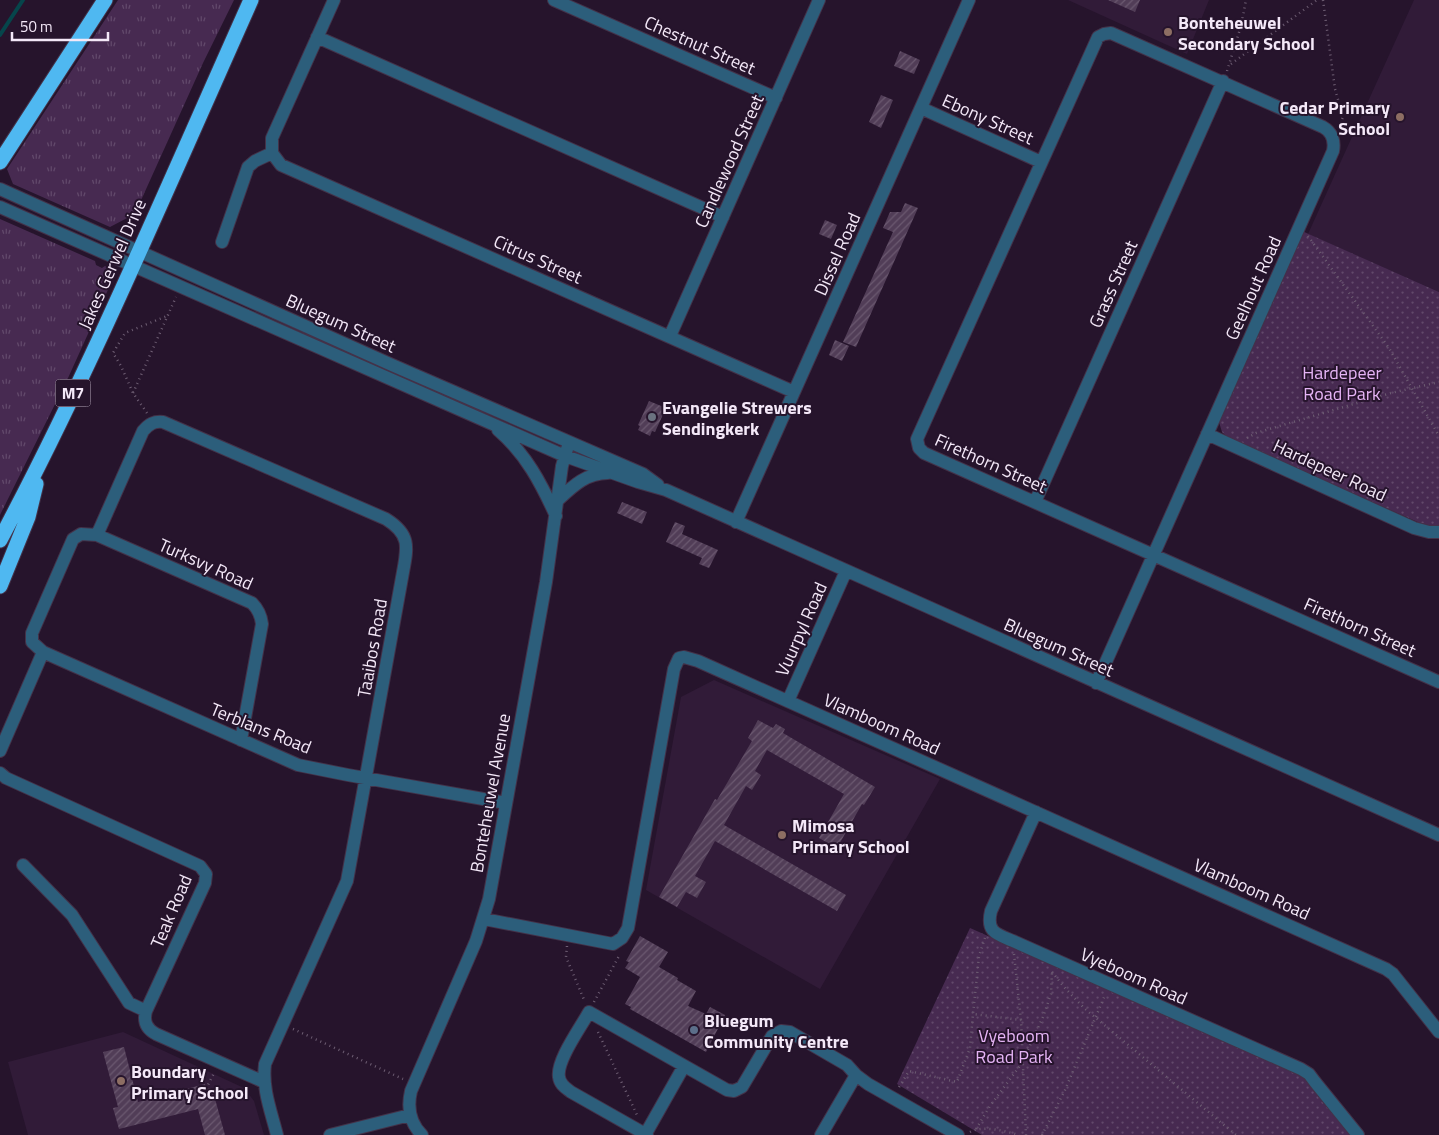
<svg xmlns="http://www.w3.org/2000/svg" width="1439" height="1135" font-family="'Titillium Web',sans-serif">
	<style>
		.built { fill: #311b38 }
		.grass { fill: url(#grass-tufts) }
		.park { fill: url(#park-dots) }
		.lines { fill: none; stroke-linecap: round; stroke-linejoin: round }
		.stream { stroke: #06454b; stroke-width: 4 }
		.building { fill: url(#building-hatch) }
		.minor-casing { stroke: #433249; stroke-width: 14 }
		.highway-casing { stroke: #433249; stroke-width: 17 }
		.path { stroke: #6e5e73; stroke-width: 2.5; stroke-dasharray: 1 4; stroke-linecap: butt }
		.minor { stroke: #2c5e7b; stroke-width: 12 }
		.highway { stroke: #4fb8f1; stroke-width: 15 }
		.education-dot { fill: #8d6e63; stroke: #26142c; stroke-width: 2 }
		.worship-dot { fill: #6b7280; stroke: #26142c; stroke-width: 2 }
		.service-dot { fill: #5c6f8a; stroke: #26142c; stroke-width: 2 }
		.labels { text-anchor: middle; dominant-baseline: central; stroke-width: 4; stroke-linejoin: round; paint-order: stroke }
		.shield { fill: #26142c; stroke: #b6a8bb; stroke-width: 1 }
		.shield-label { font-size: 16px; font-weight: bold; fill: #f4e8f8 }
		.poi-label { font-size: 18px; font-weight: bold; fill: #f4e8f8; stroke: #26142c; text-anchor: start }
		.street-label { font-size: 18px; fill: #f4e8f8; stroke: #26142c }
		.park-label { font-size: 18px; fill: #e5b4f5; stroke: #26142c }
	</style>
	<defs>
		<pattern id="grass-tufts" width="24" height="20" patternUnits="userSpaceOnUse" patternTransform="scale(1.25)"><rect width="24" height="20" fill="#472a51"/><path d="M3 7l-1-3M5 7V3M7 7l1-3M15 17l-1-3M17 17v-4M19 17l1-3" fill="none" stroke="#62496b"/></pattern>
		<pattern id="park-dots" width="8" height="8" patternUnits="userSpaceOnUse" patternTransform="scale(1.25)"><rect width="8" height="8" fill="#472a51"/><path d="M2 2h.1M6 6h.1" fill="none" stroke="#62496b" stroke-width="1.8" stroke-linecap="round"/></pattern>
		<pattern id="building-hatch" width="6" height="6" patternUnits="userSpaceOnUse" patternTransform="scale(1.25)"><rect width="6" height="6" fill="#513d57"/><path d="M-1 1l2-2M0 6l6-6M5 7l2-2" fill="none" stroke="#6b5970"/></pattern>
	</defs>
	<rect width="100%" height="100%" fill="#26142c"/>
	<path class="built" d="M 1068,0 L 1209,0 L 1187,54 Z
		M 1414,0 L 1439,0 L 1439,292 L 1308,234 Z
		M 714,680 L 940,779 L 820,989 L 646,890 L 681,697 Z
		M 123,1032 L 244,1088 L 254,1101 L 264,1135 L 28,1135 L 8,1062 Z"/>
	<path class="grass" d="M 118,0 L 234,0 L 203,63 L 133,218 L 129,217 L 110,227 L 13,184 L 7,169 Z
		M 0,219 L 95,261 L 96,265 L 102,268 L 105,266 L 109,268 L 105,277 L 107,282 L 111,283 L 68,378 L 0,515 Z"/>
	<path class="park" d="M 1302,231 L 1439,292 L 1439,526 L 1432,526 L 1420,523 L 1229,439 L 1222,432 L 1219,422 Z
		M 970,928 L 1303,1075 L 1352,1135 L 982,1135 L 897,1084 Z"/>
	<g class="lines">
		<path class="stream" d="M 0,35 L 23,0"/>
	</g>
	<path class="building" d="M 1108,0 L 1140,0 L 1135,12 Z
		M 900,51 L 920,60 L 914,74 L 894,66 Z
		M 881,95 L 893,100 L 881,128 L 869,122 Z
		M 905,203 L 918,208 L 856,347 L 843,342 L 893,232 L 883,228 L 890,212 L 901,212 Z
		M 825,220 L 837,225 L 831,239 L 819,234 Z
		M 835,340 L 849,346 L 842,361 L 829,355 Z
		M 649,401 L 666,408 L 655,432 L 652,431 L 650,436 L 638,430 L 640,426 L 638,425 Z
		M 622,502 L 647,512 L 642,524 L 617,513 Z
		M 675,522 L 685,526 L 682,534 L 718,550 L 709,568 L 699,564 L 702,558 L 666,542 Z
		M 758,720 L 773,728 L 776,724 L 785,729 L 783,733 L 875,787 L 864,805 L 862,804 L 837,848 L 819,838 L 844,794 L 767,750 L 755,771 L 761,775 L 752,790 L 746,786 L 724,825 L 846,895 L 837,911 L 715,841 L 695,876 L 706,882 L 697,898 L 686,892 L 677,907 L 659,897 L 715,799 L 717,800 L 752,741 L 748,738 Z
		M 640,936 L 668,952 L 659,967 L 678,978 L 677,980 L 696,991 L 688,1006 L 706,1014 L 710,1007 L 725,1015 L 706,1052 L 630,1009 L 631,1007 L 625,1004 L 640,977 L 625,968 L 629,962 L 626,961 Z
		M 124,1047 L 138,1102 L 205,1084 L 206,1089 L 212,1088 L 225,1135 L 205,1135 L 198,1109 L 119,1129 L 113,1108 L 118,1107 L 103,1052 Z"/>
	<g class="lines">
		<defs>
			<path id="minor" d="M 334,0 L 272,138 L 272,153 L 281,165 L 794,392
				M 554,0 L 776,98
				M 317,37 L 723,217
				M 921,108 L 1041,162
				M 0,189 L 392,365 L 643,474 L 658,485
				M 0,207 L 565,456 L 638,482 L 666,490 L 1439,835
				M 222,242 L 248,167 L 255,161 L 272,153
				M 670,336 L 819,0
				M 498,430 C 526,454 541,483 556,516
				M 1207,434 L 1414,528 L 1429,532 L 1439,532
				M 558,500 C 573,486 586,473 608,473
				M 1035,502 L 1223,81
				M 736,522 L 969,0
				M 97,535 L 81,534 L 73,539 L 32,633 L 32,642 L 43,652 L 298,765 L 348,775 L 506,803
				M 1096,683 L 1105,664 C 1181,493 1257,322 1333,151 C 1335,141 1332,132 1323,127 L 1111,33 L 1104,34 L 1098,37 L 917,439 L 919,448 L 924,453 L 1439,682
				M 788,701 L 846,571
				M 241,740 L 262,624 C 261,615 258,609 252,603 L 97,535 L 143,431 C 149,424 154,421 163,422 L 386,519 C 410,534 408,546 403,572 L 347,881 L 265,1064 C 262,1089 271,1111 277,1135
				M 0,751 L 43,652
				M 0,773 L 6,778 L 200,866 L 206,874 L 205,883 L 146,1011 C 143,1022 147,1029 156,1034 L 264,1082
				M 1036,812 L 991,911 C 986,932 996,934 1013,941 L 1301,1069 L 1309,1074 L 1315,1082 L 1358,1135
				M 23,865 L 72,915 L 129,1003 L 146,1011
				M 484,919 L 613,944 L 622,938 L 628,928 L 674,669 L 679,658 L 684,657 L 698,661 L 1386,969 L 1393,974 L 1439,1032
				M 330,1135 L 410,1115
				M 422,1135 C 410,1123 407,1108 411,1091 L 476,941 L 489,899 L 546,582 L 562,466 L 567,449
				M 645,1135 L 684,1066
				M 647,1135 L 571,1092 C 566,1088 560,1085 559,1077 C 556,1061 581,1027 589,1012 L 727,1090 L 734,1091 L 742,1087 L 772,1036 L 781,1031 L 790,1032 L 847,1065 L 856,1075
				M 821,1135 L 856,1075 L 868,1084 L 958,1135"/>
			<path id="highway" d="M 0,162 L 105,0
				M 0,540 C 93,365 170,181 251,0
				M 0,586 L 28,517 L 36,484"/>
		</defs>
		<use href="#minor" class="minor-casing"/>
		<use href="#highway" class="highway-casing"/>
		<path class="path" d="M 1323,0 L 1335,89 L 1343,117 L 1339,126
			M 1231,64 L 1317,0
			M 1227,71 L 1241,26 L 1246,0
			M 1308,236 L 1389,348 L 1439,436
			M 133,393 L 176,297
			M 147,413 L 133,393 L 121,366 L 113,353 L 125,333 L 167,316
			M 1247,438 L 1256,433 L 1391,393 L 1439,382
			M 985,938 L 979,956 L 973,1014 L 1021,1020 L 1026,1135
			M 567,946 L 566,957 L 585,1002
			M 1014,954 L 1021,1020
			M 1052,972 L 1064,987 L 1084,1008 L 1236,1135
			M 594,1002 L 619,956 L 618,954
			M 293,1029 L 403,1079
			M 598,1032 L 637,1115
			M 899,1087 L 909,1071 L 957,1082 L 970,1048 L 973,1014
			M 206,1089 L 214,1073
			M 976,1129 L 990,1106 L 1022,1063 L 1043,1017 L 1051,994 L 1052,971
			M 970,1132 C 983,1125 1005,1131 1019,1135
			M 1042,1135 L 1065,1090 L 1105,995"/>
		<use href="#minor" class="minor"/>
		<use href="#highway" class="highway"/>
	</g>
	<g class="education-dot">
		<circle cx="1168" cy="32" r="5"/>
		<circle cx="1400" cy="117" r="5"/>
		<circle cx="782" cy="835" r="5"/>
		<circle cx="121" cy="1081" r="5"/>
	</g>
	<circle class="worship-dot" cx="652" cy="417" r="5"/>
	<circle class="service-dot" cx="694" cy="1030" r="5"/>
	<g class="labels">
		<rect class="shield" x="55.5" y="379.5" width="35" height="27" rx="4"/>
		<g class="shield-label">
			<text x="73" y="393">M7</text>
		</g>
		<g class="poi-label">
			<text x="1178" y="22">Bonteheuwel<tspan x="1178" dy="21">Secondary School</tspan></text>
			<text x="1390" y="107" text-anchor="end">Cedar Primary<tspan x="1390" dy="21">School</tspan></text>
			<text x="662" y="407">Evangelie Strewers<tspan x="662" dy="21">Sendingkerk</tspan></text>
			<text x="792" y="825">Mimosa<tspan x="792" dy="21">Primary School</tspan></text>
			<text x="704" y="1020">Bluegum<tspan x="704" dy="21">Community Centre</tspan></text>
			<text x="131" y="1071">Boundary<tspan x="131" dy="21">Primary School</tspan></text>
		</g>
		<g class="street-label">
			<text transform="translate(700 45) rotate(24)">Chestnut Street</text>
			<text transform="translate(988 119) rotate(24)">Ebony Street</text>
			<text transform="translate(729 161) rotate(-66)">Candlewood Street</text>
			<text transform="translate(837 254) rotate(-66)">Dissel Road</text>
			<text transform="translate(538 259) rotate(24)">Citrus Street</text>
			<text transform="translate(112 264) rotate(-66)">Jakes Gerwel Drive</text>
			<text transform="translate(1113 284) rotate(-66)">Grass Street</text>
			<text transform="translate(1253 288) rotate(-66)">Geelhout Road</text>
			<text transform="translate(341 323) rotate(24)">Bluegum Street</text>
			<text transform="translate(991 463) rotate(24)">Firethorn Street</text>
			<text transform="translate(1330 470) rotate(25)">Hardepeer Road</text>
			<text transform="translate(206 564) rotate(24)">Turksvy Road</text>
			<text transform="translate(1360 627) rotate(24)">Firethorn Street</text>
			<text transform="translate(801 629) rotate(-66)">Vuurpyl Road</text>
			<text transform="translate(1059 647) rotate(24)">Bluegum Street</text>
			<text transform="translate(372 648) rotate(-80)">Taaibos Road</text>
			<text transform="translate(882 724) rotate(24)">Vlamboom Road</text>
			<text transform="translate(261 728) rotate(22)">Terblans Road</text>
			<text transform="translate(490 793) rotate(-80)">Bonteheuwel Avenue</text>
			<text transform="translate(1252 889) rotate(24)">Vlamboom Road</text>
			<text transform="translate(171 911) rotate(-67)">Teak Road</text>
			<text transform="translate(1134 976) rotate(24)">Vyeboom Road</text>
		</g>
		<g class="park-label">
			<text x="1342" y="372">Hardepeer<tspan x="1342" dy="21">Road Park</tspan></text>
			<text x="1014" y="1035">Vyeboom<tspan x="1014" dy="21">Road Park</tspan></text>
		</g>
	</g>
	<path d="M12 32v8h96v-8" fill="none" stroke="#f4e8f8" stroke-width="2.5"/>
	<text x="20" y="32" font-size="15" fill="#f4e8f8" stroke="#26142c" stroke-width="4" paint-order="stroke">50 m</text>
</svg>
